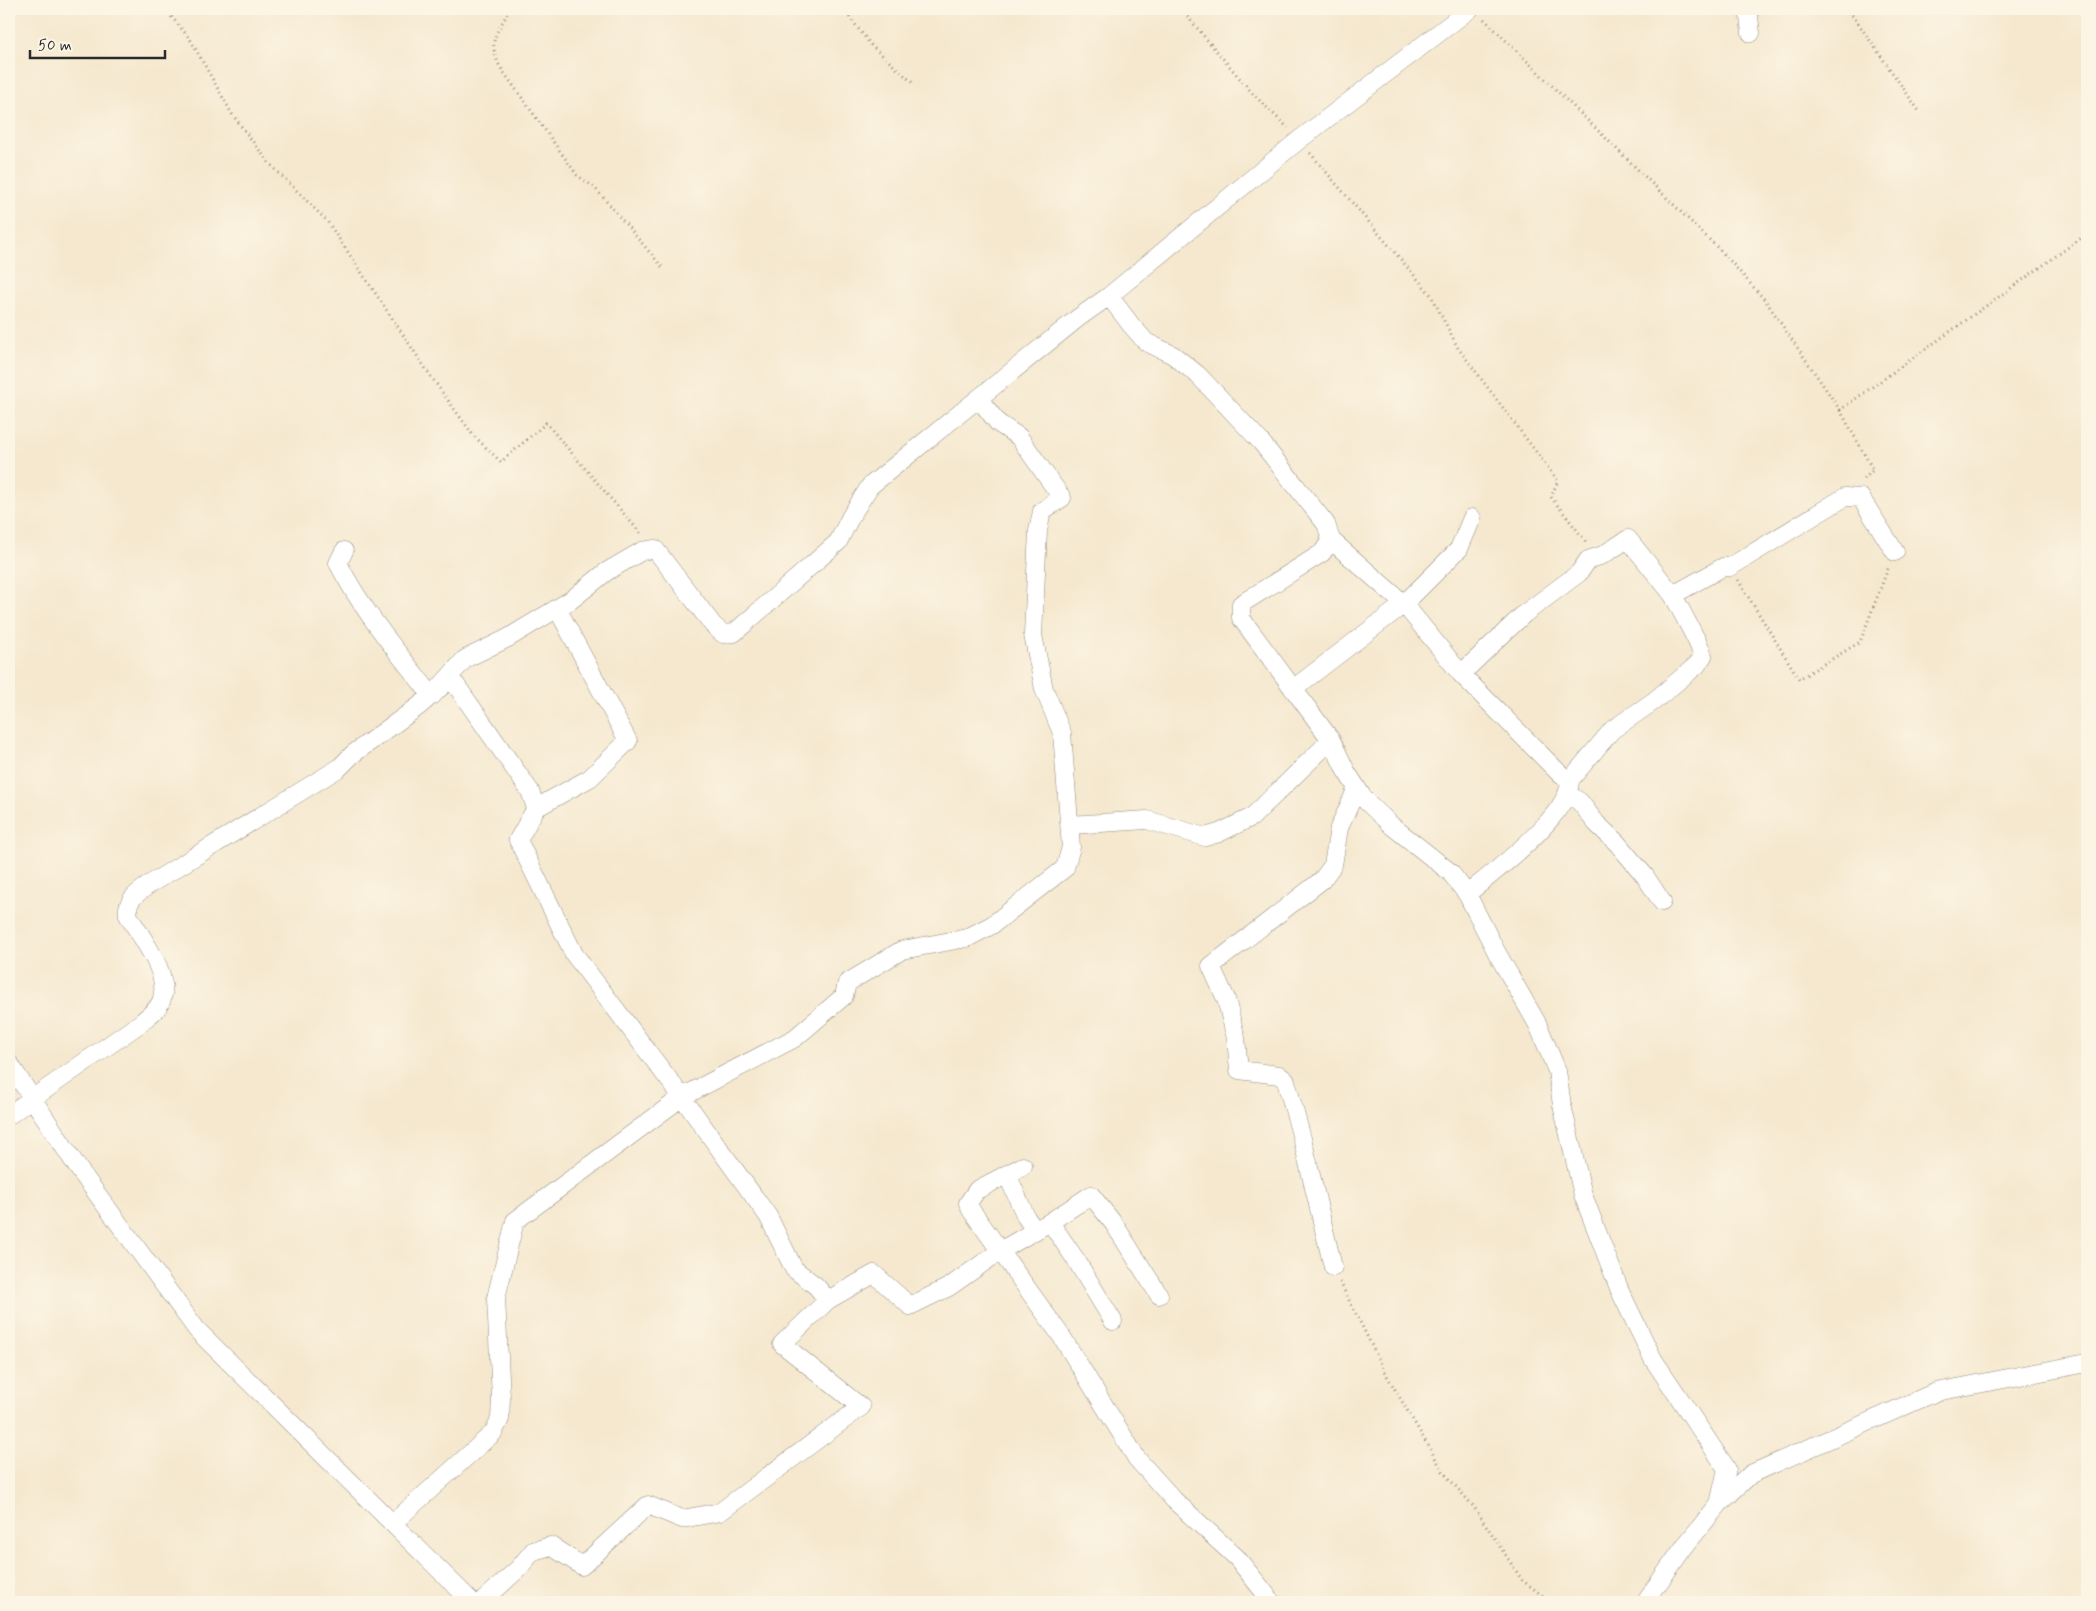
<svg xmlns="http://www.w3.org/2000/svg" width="2096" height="1611" font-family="Mynerve,sans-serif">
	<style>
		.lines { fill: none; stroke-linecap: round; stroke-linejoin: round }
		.minor-casing { stroke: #908a7d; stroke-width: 19 }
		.path { stroke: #908a7d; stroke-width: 3; stroke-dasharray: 1 4; stroke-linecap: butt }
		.minor { stroke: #fff; stroke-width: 18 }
	</style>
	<rect width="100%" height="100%" fill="#fcf5e5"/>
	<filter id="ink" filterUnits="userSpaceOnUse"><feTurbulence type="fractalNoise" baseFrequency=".02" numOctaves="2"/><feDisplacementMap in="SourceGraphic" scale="10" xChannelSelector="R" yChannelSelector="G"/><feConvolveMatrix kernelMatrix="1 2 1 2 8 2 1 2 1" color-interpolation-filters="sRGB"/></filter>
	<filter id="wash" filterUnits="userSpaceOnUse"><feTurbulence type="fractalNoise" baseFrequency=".0096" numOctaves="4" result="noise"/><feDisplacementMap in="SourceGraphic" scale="20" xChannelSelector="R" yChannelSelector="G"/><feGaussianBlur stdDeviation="1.12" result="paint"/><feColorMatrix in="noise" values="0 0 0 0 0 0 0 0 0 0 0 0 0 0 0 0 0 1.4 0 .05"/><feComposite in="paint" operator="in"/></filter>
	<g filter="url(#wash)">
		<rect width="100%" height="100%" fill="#f5e8cf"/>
	</g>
	<g filter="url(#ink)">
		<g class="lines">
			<defs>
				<path id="minor" d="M 1748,9 L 1751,33
					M 1109,296 L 1131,325 L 1146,342 L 1173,355 L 1198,375 L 1230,409 L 1261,442 L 1326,524 L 1331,540 L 1322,553 L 1241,604 L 1241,618 L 1331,740 L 1346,771 L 1364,799 L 1392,826 L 1450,872 L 1467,894 L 1497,953 L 1538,1025 L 1557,1071 L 1562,1105 L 1583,1195 L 1620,1291 L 1653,1359 L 1727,1469 L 1719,1504
					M 1331,540 L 1404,604 L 1461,674
					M 344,551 L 338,563 C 363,612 398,653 432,696 L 465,659 L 508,638 L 571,600 L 606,572 L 642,551 L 655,549 L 713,625 L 723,634 L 734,633 L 838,542 L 851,516 L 870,486 L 1078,318 L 1109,296 L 1299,140 L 1470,9
					M 1293,689 L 1404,604 L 1459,549 L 1472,518
					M 1570,780 L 1561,775 L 1461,674 L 1524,614 L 1579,573 L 1588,560 L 1603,555 L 1628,539 L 1673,595 L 1723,567 L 1730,567 L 1845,497 L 1861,498 L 1895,552
					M 1567,793 L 1580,802 L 1596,823 L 1617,843 L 1645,876 L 1662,902
					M 536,808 L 590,778 L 628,741 L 557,608
					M 1070,825 L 1147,820 L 1205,837 L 1219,833 L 1252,817 L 1331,740
					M 1467,894 C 1493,873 1571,814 1570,780 L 1612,730 L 1654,701 L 1697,665 L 1703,656 L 1697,641 L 1673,595
					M 9,1063 L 78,1168 L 197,1330 L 472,1602
					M 9,1115 L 142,1022 C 147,1017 153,1013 157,1008 C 178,982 141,938 128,915 C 126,899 138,893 150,884 L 339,768 L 353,754 L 419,706 L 449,680 L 456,685 L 530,791 L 536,808 L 518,840 L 574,954 L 682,1097 L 768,1216 L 794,1269 L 816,1286 L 828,1300
					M 1023,1166 L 977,1190 L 968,1203 L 971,1210 L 1062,1337 L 1137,1459 L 1174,1500 L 1237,1558 L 1272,1602
					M 1007,1174 L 1026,1217 L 1035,1231
					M 1050,1222 L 1076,1260 L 1113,1321
					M 1333,1267 L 1303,1142 L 1286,1081 L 1279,1075 L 1239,1070 L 1236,1038 L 1226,999 L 1211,966 L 1322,880 L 1333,865 L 1339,828 L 1357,788
					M 393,1523 L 493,1433 L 500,1419 L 501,1398 L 496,1298 L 515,1221 L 682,1097 L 795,1038 L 844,996 L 847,983 L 902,950 L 967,938 L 992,925 L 1065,868 L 1071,847 L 1062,733 L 1044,689 L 1033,635 L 1038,531 L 1042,511 L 1062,498 L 1019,437 L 998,423 L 979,399
					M 482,1602 L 519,1568 L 533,1551 L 551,1546 L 582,1566 L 648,1505 L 682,1519 L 720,1512 L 861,1407 L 782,1344 L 828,1300 L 874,1274 L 910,1306 L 949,1287 L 1000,1251 L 1050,1222 L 1091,1195 L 1114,1224 L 1159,1295
					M 1645,1602 L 1684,1547 L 1719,1504 L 1751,1474 L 1936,1392 L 2087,1363"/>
			</defs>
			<use href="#minor" class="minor-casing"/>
			<path class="path" d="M 165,9 L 190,39 L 232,114 L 269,163 L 327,221 L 432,378 L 473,435 L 501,462 L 546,423 L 642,535
				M 506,9 L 508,13 C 495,35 488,42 500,67 L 577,175 L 595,188 L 663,268
				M 843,9 L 871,45 L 914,84
				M 1181,9 L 1253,94 L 1288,128
				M 1844,9 L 1853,16 L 1919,111
				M 1484,19 L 1723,253 L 1765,300 L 1840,410 L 2087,234
				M 1310,153 L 1431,295 L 1458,348 L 1558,481 L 1551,497 L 1587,543
				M 1840,410 L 1873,470 L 1862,481
				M 1738,580 L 1799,679 L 1860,642 L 1889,566
				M 1340,1282 L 1386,1374 L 1444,1473 L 1474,1507 L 1522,1580 L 1551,1602"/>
			<use href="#minor" class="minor"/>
		</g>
	</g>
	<rect width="2096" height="1611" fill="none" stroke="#fcf5e5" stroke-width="30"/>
	<path d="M30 50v8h135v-8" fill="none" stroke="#2b2b2b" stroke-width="2.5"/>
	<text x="38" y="50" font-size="15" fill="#2b2b2b" stroke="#fcf5e5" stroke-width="4" paint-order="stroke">50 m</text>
</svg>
